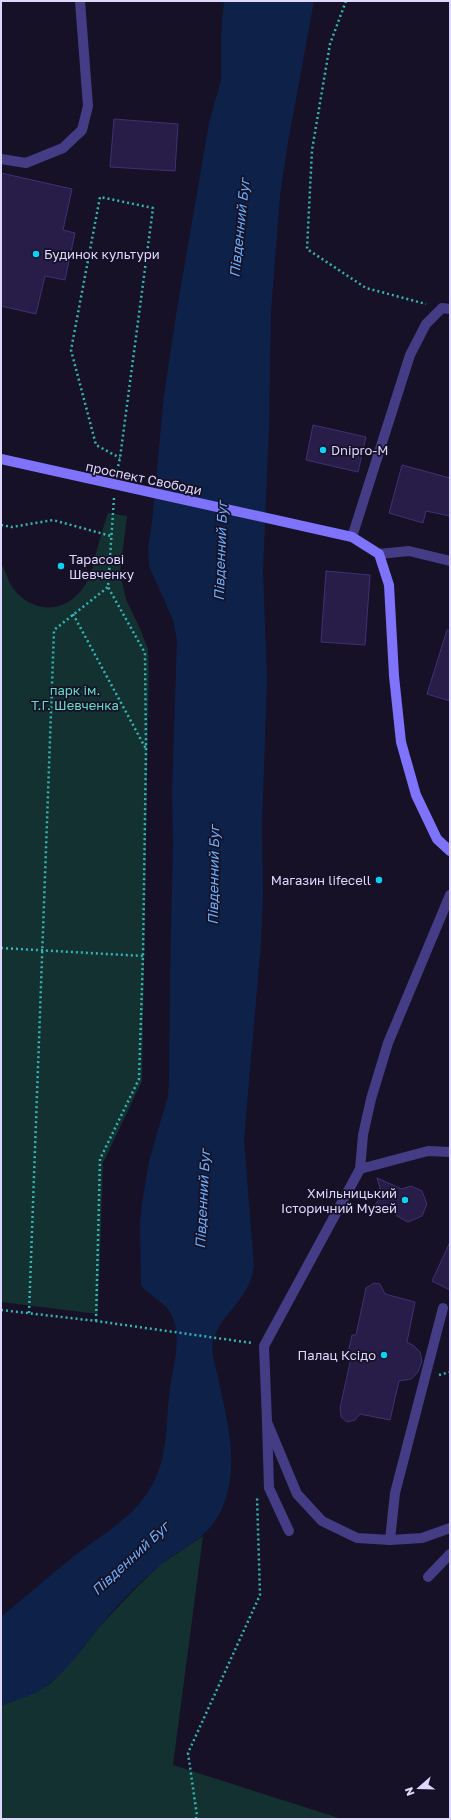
<svg xmlns="http://www.w3.org/2000/svg" width="451" height="1820" font-family="'Golos Text',sans-serif">
	<style>
		.green { fill: #143131 }
		.water { fill: #0e2149 }
		.building { fill: #281d48; stroke: #413073 }
		.lines { fill: none; stroke-linecap: round; stroke-linejoin: round }
		.path { stroke: #34b6b5; stroke-width: 2.5; stroke-dasharray: 2 3; stroke-linecap: butt }
		.service { stroke: #443d85; stroke-width: 10 }
		.minor { stroke: #443d85; stroke-width: 10 }
		.secondary { stroke: #7e73fa; stroke-width: 10 }
		.poi-dot { fill: #0bd2f7; stroke: #161127; stroke-width: 1.5 }
		.labels { text-anchor: middle; dominant-baseline: central; stroke-width: 3.5; stroke-linejoin: round; paint-order: stroke }
		.poi-label { font-size: 13px; fill: #dfd8fe; stroke: #161127; text-anchor: start }
		.street-label { font-size: 13px; fill: #dfd8fe; stroke: #161127 }
		.park-label { font-size: 13px; fill: #66dcc5; stroke: #161127 }
		.water-label { font-size: 14px; font-style: italic; fill: #6aaffa; stroke: #161127 }
	</style>
	<rect width="100%" height="100%" fill="#161127"/>
	<path class="green" d="M 108,513 L 127,516 L 120,573 L 126,599 L 140,629 L 148,649 L 149,671 L 142,1081 L 103,1163 L 98,1314 L 1,1302 L 1,564 C 7,572 8,585 17,593 C 42,618 74,609 89,578 C 92,572 93,564 95,557 C 99,542 103,528 108,513 Z
		M 203,1536 L 173,1765 L 342,1819 L 1,1819 L 1,1706 L 36,1692 L 50,1684 L 79,1653 L 100,1626 L 137,1587 L 160,1565 Z"/>
	<path class="water" d="M 224,1 L 314,1 L 287,148 L 280,196 L 271,312 L 269,427 L 263,571 L 267,679 L 262,826 L 263,896 L 261,943 L 244,1140 L 254,1266 C 249,1302 221,1312 213,1341 C 210,1351 216,1367 218,1377 C 224,1407 233,1439 231,1470 C 230,1486 225,1507 215,1521 C 201,1542 178,1550 159,1566 C 138,1584 117,1605 100,1626 C 84,1646 70,1667 50,1683 C 37,1695 17,1699 1,1706 L 1,1617 C 25,1597 49,1576 73,1557 C 106,1531 139,1516 157,1475 C 168,1449 166,1417 170,1389 C 173,1365 183,1337 171,1314 C 165,1301 149,1297 141,1285 L 140,1223 L 142,1203 L 149,1161 L 168,1096 L 169,1081 L 170,982 L 173,841 L 172,792 L 177,640 L 173,620 L 149,566 L 148,549 L 152,522 L 164,395 L 177,309 L 209,123 L 221,80 L 221,34 Z"/>
	<path class="building" d="M 114,119 L 178,124 L 175,171 L 110,167 Z
		M 1,173 L 72,189 L 63,230 L 75,233 L 65,280 L 45,276 L 36,314 L 1,306 Z
		M 313,425 L 366,437 L 358,472 L 306,460 Z
		M 402,465 L 450,478 L 450,516 L 426,511 L 423,523 L 389,513 Z
		M 326,571 L 370,575 L 365,645 L 321,642 Z
		M 447,630 L 450,630 L 450,701 L 427,694 Z
		M 377,1178 L 402,1189 L 411,1186 L 422,1191 L 427,1204 L 422,1216 L 408,1222 L 397,1216 L 393,1205 L 370,1212 L 382,1195 Z
		M 450,1242 L 450,1290 L 432,1281 Z
		M 374,1283 L 380,1284 L 385,1294 L 415,1302 L 407,1342 L 414,1346 L 420,1352 L 422,1361 L 418,1372 L 411,1379 L 399,1381 L 390,1420 L 360,1414 L 355,1420 L 347,1422 L 341,1417 L 340,1408 L 351,1358 L 347,1357 L 352,1335 L 356,1335 L 366,1288 Z"/>
	<g class="lines">
		<path class="path" d="M 346,1 L 330,44 L 312,150 L 307,249 L 366,288 L 426,304
			M 117,471 L 120,458 L 153,208 L 100,197 L 71,350 L 96,445 L 120,458
			M 1,525 L 12,527 L 53,520 L 111,536
			M 73,614 L 146,749
			M 1,948 L 143,956
			M 1,1310 L 96,1321 L 252,1343
			M 29,1313 L 54,630 L 108,587
			M 96,1321 L 100,1159 L 139,1079 L 143,956 L 146,749 L 145,653 L 108,587 L 114,498
			M 439,1375 L 450,1372
			M 196,1819 L 197,1816 L 188,1753 L 260,1595 L 257,1496"/>
		<path class="service" d="M 267,1422 L 269,1488 L 289,1531
			M 390,1540 L 395,1493 L 443,1308
			M 428,1577 L 450,1554"/>
		<path class="minor" d="M 1,159 L 26,163 L 63,148 L 82,130 L 88,106 L 80,1
			M 352,537 L 410,355 L 426,324 L 442,308 L 450,309
			M 379,554 L 409,551 L 450,561
			M 450,895 L 388,1043 L 371,1099 L 363,1135 L 360,1169 L 264,1346 L 267,1422 L 297,1494 L 322,1521 L 357,1538 L 390,1540 L 422,1538 L 450,1528
			M 360,1169 L 428,1151 L 450,1152"/>
		<path class="secondary" d="M 1,459 L 352,537 L 379,554 L 389,585 L 394,676 L 401,742 L 416,795 L 437,839 L 450,851"/>
	</g>
	<g class="poi-dot">
		<circle cx="36" cy="254" r="4"/>
		<circle cx="323" cy="450" r="4"/>
		<circle cx="61" cy="566" r="4"/>
		<circle cx="379" cy="880" r="4"/>
		<circle cx="405" cy="1200" r="4"/>
		<circle cx="384" cy="1355" r="4"/>
	</g>
	<g class="labels">
		<g class="poi-label">
			<text x="44" y="254">Будинок культури</text>
			<text x="331" y="450">Dnipro-M</text>
			<text x="69" y="559">Тарасові<tspan x="69" dy="15">Шевченку</tspan></text>
			<text x="371" y="880" text-anchor="end">Магазин lifecell</text>
			<text x="397" y="1193" text-anchor="end">Хмільницький<tspan x="397" dy="15">Історичний Музей</tspan></text>
			<text x="376" y="1355" text-anchor="end">Палац Ксідо</text>
		</g>
		<g class="street-label">
			<text transform="translate(144 478) rotate(12)">проспект Свободи</text>
		</g>
		<g class="park-label">
			<text x="75" y="690">парк ім.<tspan x="75" dy="15">Т.Г. Шевченка</tspan></text>
		</g>
		<g class="water-label">
			<text transform="translate(239 228) rotate(-84)">Південний Буг</text>
			<text transform="translate(220 551) rotate(-88)">Південний Буг</text>
			<text transform="translate(213 875) rotate(-89)">Південний Буг</text>
			<text transform="translate(202 1199) rotate(-87)">Південний Буг</text>
			<text transform="translate(130 1558) rotate(-43)">Південний Буг</text>
		</g>
	</g>
	<rect width="451" height="1820" fill="none" stroke="#dfd8fe" stroke-width="4"/>
	<g transform="translate(419 1788) rotate(250)" stroke="#161127" stroke-width="3" paint-order="stroke">
	<path d="M0-3L7 15L0 10L-7 15Z" fill="#dfd8fe"/>
	<text y="-6" font-size="11" font-weight="bold" text-anchor="middle" fill="#dfd8fe">N</text>
	</g>
</svg>
